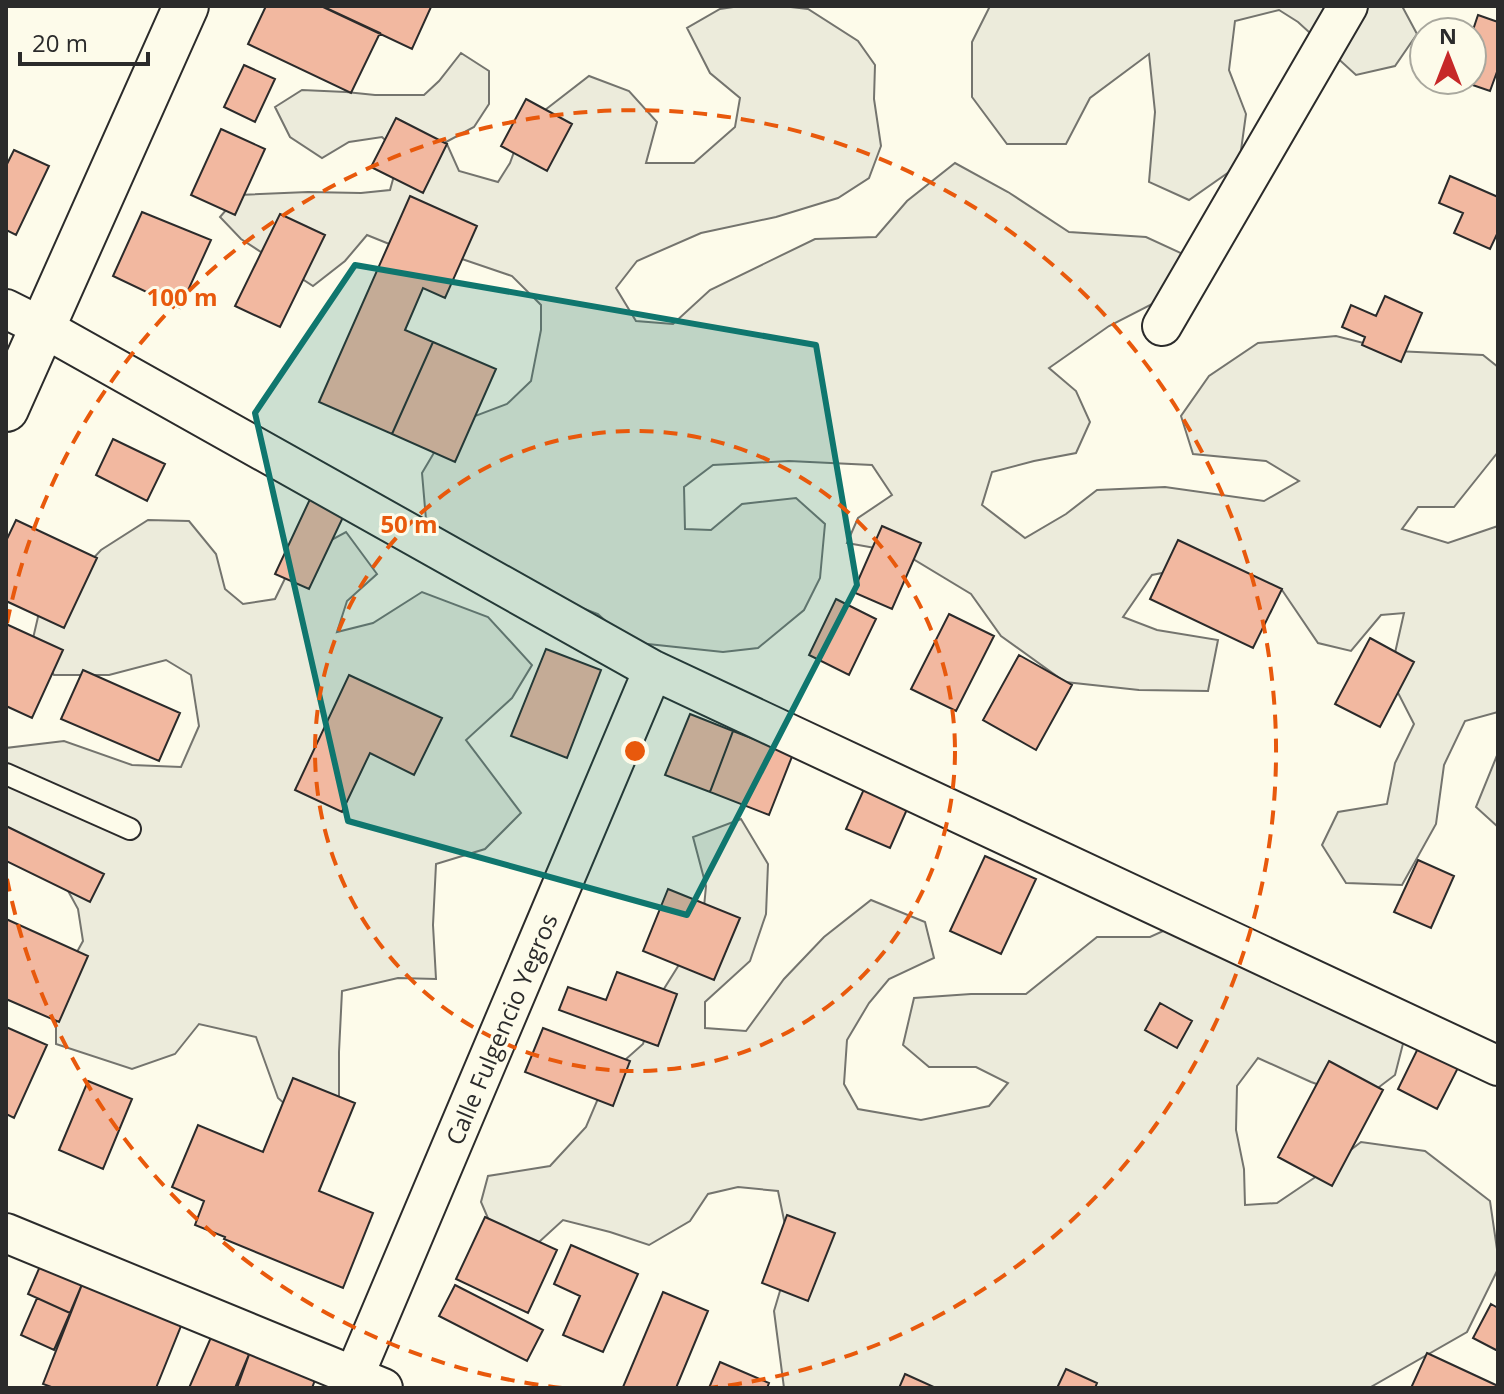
<svg xmlns="http://www.w3.org/2000/svg" width="1504" height="1394" font-family="'Open Sans',sans-serif">
	<style>
		.green { fill: #ecebdb; stroke: #74746e; stroke-width: 2 }
		.building { fill: #f2b8a0; stroke: #2b2b2b; stroke-width: 2 }
		.lines { fill: none; stroke-linecap: round; stroke-linejoin: round }
		.service-casing { stroke: #2b2b2b; stroke-width: 24 }
		.minor-casing { stroke: #2b2b2b; stroke-width: 42 }
		.primary-casing { stroke: #2b2b2b; stroke-width: 48 }
		.service { stroke: #fdfbea; stroke-width: 20 }
		.minor { stroke: #fdfbea; stroke-width: 38 }
		.primary { stroke: #fdfbea; stroke-width: 44 }
		.marked { fill: #0f766e; fill-opacity: 0.2; stroke: #0f766e; stroke-width: 6; stroke-linejoin: round }
		.ring { fill: none; stroke: #e8590c; stroke-width: 4; stroke-dasharray: 14 10 }
		.labels { text-anchor: middle; dominant-baseline: central; stroke-width: 6; stroke-linejoin: round; paint-order: stroke }
		.street-label { font-size: 24px; fill: #2b2b2b; stroke: #fdfbea }
		.centre { fill: #e8590c; stroke: #fdfbea; stroke-width: 4 }
		.ring-label { font-size: 24px; text-anchor: middle; font-weight: bold; fill: #e8590c; stroke: #fdfbea; stroke-width: 6; stroke-linejoin: round; paint-order: stroke }
	</style>
	<rect width="100%" height="100%" fill="#fdfbea"/>
	<path class="green" d="M 740,6 L 782,6 L 808,9 L 858,41 L 875,65 L 874,99 L 881,146 L 869,178 L 838,198 L 776,217 L 701,233 L 637,261 L 616,288 L 636,321 L 673,324 L 710,290 L 815,239 L 876,237 L 907,201 L 955,163 L 1008,192 L 1069,232 L 1146,237 L 1211,267 L 1190,309 L 1152,304 L 1109,326 L 1049,368 L 1076,391 L 1090,422 L 1076,453 L 1034,461 L 992,472 L 982,505 L 1025,538 L 1066,514 L 1097,490 L 1165,487 L 1264,501 L 1299,481 L 1266,461 L 1193,454 L 1181,416 L 1209,376 L 1258,343 L 1336,336 L 1395,351 L 1483,355 L 1498,367 L 1498,452 L 1454,507 L 1418,507 L 1402,529 L 1448,543 L 1498,526 L 1498,712 L 1465,721 L 1444,765 L 1436,824 L 1402,885 L 1346,883 L 1322,845 L 1338,812 L 1387,804 L 1395,763 L 1414,724 L 1394,685 L 1395,653 L 1404,613 L 1381,615 L 1351,651 L 1318,643 L 1282,590 L 1208,564 L 1152,575 L 1123,617 L 1157,630 L 1218,640 L 1208,691 L 1139,690 L 1065,682 L 1001,636 L 971,594 L 903,553 L 847,543 L 858,518 L 892,495 L 872,465 L 789,461 L 713,465 L 684,487 L 685,529 L 711,530 L 742,504 L 796,498 L 825,524 L 820,578 L 804,610 L 758,648 L 723,652 L 629,642 L 598,614 L 530,588 L 427,531 L 422,473 L 435,451 L 467,419 L 507,404 L 531,381 L 541,330 L 541,305 L 512,276 L 462,259 L 409,252 L 367,235 L 345,261 L 313,286 L 241,239 L 220,217 L 239,195 L 308,192 L 361,193 L 390,190 L 400,154 L 382,137 L 349,142 L 322,158 L 290,137 L 275,107 L 302,90 L 346,92 L 375,95 L 424,95 L 439,81 L 461,53 L 489,71 L 489,104 L 474,127 L 446,142 L 459,171 L 498,182 L 510,163 L 523,127 L 589,76 L 629,91 L 657,122 L 646,163 L 694,163 L 735,127 L 740,98 L 710,73 L 687,28 L 720,9 Z
		M 990,6 L 1402,6 L 1417,34 L 1395,66 L 1356,75 L 1298,22 L 1279,10 L 1235,21 L 1229,70 L 1246,114 L 1239,165 L 1189,200 L 1149,182 L 1155,112 L 1149,54 L 1090,98 L 1066,144 L 1007,144 L 972,97 L 972,42 Z
		M 148,520 L 189,521 L 216,554 L 225,589 L 243,604 L 275,599 L 294,560 L 346,532 L 377,574 L 347,601 L 337,632 L 373,623 L 422,592 L 488,617 L 532,665 L 512,698 L 466,740 L 521,813 L 485,849 L 436,864 L 433,925 L 436,979 L 398,978 L 342,991 L 339,1052 L 339,1112 L 314,1130 L 278,1098 L 256,1037 L 199,1024 L 175,1054 L 132,1069 L 56,1044 L 56,990 L 83,941 L 78,909 L 61,878 L 6,846 L 6,748 L 64,741 L 132,765 L 181,767 L 199,726 L 191,675 L 166,660 L 109,675 L 54,675 L 31,647 L 38,617 L 101,550 Z
		M 1498,753 L 1498,827 L 1476,807 Z
		M 741,819 L 768,864 L 766,914 L 750,961 L 705,1002 L 705,1028 L 746,1031 L 784,979 L 824,937 L 871,900 L 925,922 L 934,958 L 889,979 L 869,1003 L 847,1040 L 844,1084 L 858,1109 L 921,1120 L 989,1106 L 1008,1083 L 976,1067 L 929,1067 L 903,1045 L 914,998 L 971,994 L 1026,994 L 1097,937 L 1150,937 L 1194,917 L 1406,1032 L 1395,1075 L 1362,1100 L 1311,1082 L 1258,1058 L 1237,1086 L 1236,1130 L 1244,1169 L 1245,1205 L 1277,1203 L 1317,1176 L 1361,1142 L 1425,1151 L 1490,1201 L 1498,1256 L 1498,1269 L 1467,1332 L 1369,1388 L 784,1388 L 774,1311 L 791,1254 L 778,1191 L 738,1187 L 708,1194 L 690,1221 L 649,1245 L 610,1232 L 563,1220 L 527,1253 L 496,1237 L 481,1202 L 488,1176 L 550,1166 L 586,1127 L 608,1075 L 643,1044 L 657,1000 L 702,928 L 706,886 L 693,837 Z"/>
	<path class="building" d="M 266,6 L 322,6 L 380,33 L 351,93 L 248,44 Z
		M 321,6 L 430,6 L 431,7 L 412,49 Z
		M 1478,15 L 1498,22 L 1498,69 L 1490,91 L 1458,80 L 1472,80 L 1472,33 Z
		M 244,65 L 275,79 L 255,122 L 224,107 Z
		M 526,99 L 572,124 L 547,171 L 501,146 Z
		M 396,118 L 447,144 L 423,193 L 371,167 Z
		M 221,129 L 265,149 L 235,215 L 191,195 Z
		M 14,150 L 49,166 L 16,235 L 6,230 L 6,166 Z
		M 1450,176 L 1498,197 L 1498,232 L 1490,249 L 1454,233 L 1463,213 L 1439,203 Z
		M 410,196 L 477,226 L 445,298 L 423,288 L 405,330 L 433,342 L 392,434 L 319,402 Z
		M 142,212 L 211,240 L 180,308 L 113,276 Z
		M 280,214 L 325,235 L 280,327 L 235,306 Z
		M 1385,296 L 1422,313 L 1401,362 L 1362,345 L 1365,337 L 1342,327 L 1351,305 L 1376,316 Z
		M 433,342 L 496,369 L 455,462 L 392,434 Z
		M 113,439 L 165,464 L 147,501 L 96,475 Z
		M 311,497 L 345,513 L 309,589 L 275,574 Z
		M 16,520 L 97,558 L 64,628 L 6,601 L 6,541 Z
		M 882,526 L 921,543 L 892,609 L 853,592 Z
		M 1178,540 L 1282,589 L 1253,648 L 1150,599 Z
		M 836,599 L 876,619 L 849,675 L 809,655 Z
		M 949,614 L 994,636 L 956,711 L 911,689 Z
		M 6,624 L 63,650 L 32,718 L 6,706 Z
		M 1370,638 L 1414,662 L 1380,727 L 1335,704 Z
		M 546,649 L 601,670 L 567,758 L 511,736 Z
		M 1019,655 L 1072,685 L 1036,750 L 983,720 Z
		M 83,670 L 180,713 L 159,761 L 61,719 Z
		M 349,675 L 442,718 L 414,775 L 370,753 L 342,812 L 295,790 Z
		M 690,714 L 733,731 L 710,792 L 665,775 Z
		M 733,731 L 793,754 L 769,815 L 710,792 Z
		M 869,778 L 912,798 L 890,848 L 846,829 Z
		M 6,826 L 104,874 L 90,902 L 6,861 Z
		M 985,856 L 1036,879 L 1001,954 L 950,931 Z
		M 1418,860 L 1454,876 L 1431,928 L 1394,912 Z
		M 668,889 L 740,918 L 714,980 L 643,951 Z
		M 6,919 L 88,956 L 59,1022 L 6,999 Z
		M 617,972 L 677,994 L 658,1046 L 559,1010 L 568,987 L 606,1000 Z
		M 1160,1003 L 1192,1021 L 1177,1048 L 1145,1030 Z
		M 6,1027 L 47,1045 L 14,1118 L 6,1114 Z
		M 543,1028 L 630,1061 L 613,1106 L 525,1072 Z
		M 1423,1038 L 1463,1058 L 1437,1109 L 1398,1089 Z
		M 1329,1061 L 1383,1090 L 1332,1186 L 1278,1157 Z
		M 293,1078 L 355,1103 L 319,1191 L 373,1213 L 343,1288 L 224,1239 L 225,1237 L 195,1225 L 204,1201 L 172,1187 L 198,1125 L 263,1152 Z
		M 88,1081 L 132,1099 L 103,1169 L 59,1150 Z
		M 787,1215 L 835,1233 L 808,1301 L 762,1283 Z
		M 485,1217 L 557,1250 L 528,1313 L 456,1279 Z
		M 571,1245 L 638,1274 L 603,1352 L 563,1335 L 580,1296 L 554,1284 Z
		M 41,1264 L 83,1282 L 70,1313 L 28,1294 Z
		M 83,1282 L 183,1321 L 156,1388 L 54,1388 L 43,1384 Z
		M 455,1285 L 543,1330 L 527,1361 L 439,1316 Z
		M 663,1292 L 708,1311 L 676,1388 L 627,1388 L 623,1387 Z
		M 37,1298 L 70,1313 L 54,1350 L 21,1335 Z
		M 1491,1304 L 1498,1308 L 1498,1351 L 1473,1338 Z
		M 212,1335 L 250,1352 L 235,1388 L 189,1388 Z
		M 250,1352 L 315,1380 L 312,1388 L 237,1388 Z
		M 1427,1353 L 1498,1386 L 1498,1388 L 1411,1388 Z
		M 720,1362 L 769,1383 L 767,1388 L 709,1388 Z
		M 1066,1369 L 1097,1383 L 1095,1388 L 1057,1388 Z
		M 905,1374 L 934,1387 L 933,1388 L 899,1388 Z"/>
	<g class="lines">
		<defs>
			<path id="service" d="M 6,774 L 130,829"/>
			<path id="minor" d="M 6,309 L 42,327 L 653,670 L 1498,1066
				M 1162,326 L 1348,6
				M 6,1233 L 383,1388
				M 349,1388 L 653,670"/>
			<path id="primary" d="M 6,409 L 186,6"/>
		</defs>
		<use href="#service" class="service-casing"/>
		<use href="#minor" class="minor-casing"/>
		<use href="#primary" class="primary-casing"/>
		<use href="#service" class="service"/>
		<use href="#minor" class="minor"/>
		<use href="#primary" class="primary"/>
	</g>
	<path class="marked" d="M 355,265 L 816,345 L 857,585 L 687,915 L 348,821 L 255,413 Z"/>
	<g class="ring">
		<circle cx="635" cy="751" r="320"/>
		<path d="M562 1388A641 641 0 0 1 7 879M7 623A641 641 0 1 1 708 1388"/>
	</g>
	<g class="labels">
		<g class="street-label">
			<text transform="translate(501 1029) rotate(-67)">Calle Fulgencio Yegros</text>
		</g>
	</g>
	<circle cx="635" cy="751" r="12" class="centre"/>
	<g class="ring-label">
		<text x="182" y="306">100 m</text>
		<text x="409" y="533">50 m</text>
	</g>
	<rect width="1504" height="1394" fill="none" stroke="#2b2b2b" stroke-width="16"/>
	<g transform="translate(1448 56)"><circle r="38" fill="#fdfbea" stroke="#a9a89e" stroke-width="2"/>
	<path d="M0-6L14 30L0 20L-14 30Z" fill="#c62828"/>
	<text y="-12" font-size="22" font-weight="bold" text-anchor="middle" fill="#2b2b2b">N</text>
	</g>
	<path d="M20 52v12h128v-12" fill="none" stroke="#2b2b2b" stroke-width="4"/>
	<text x="32" y="52" font-size="24" fill="#2b2b2b" stroke="#fdfbea" stroke-width="6" paint-order="stroke">20 m</text>
</svg>
